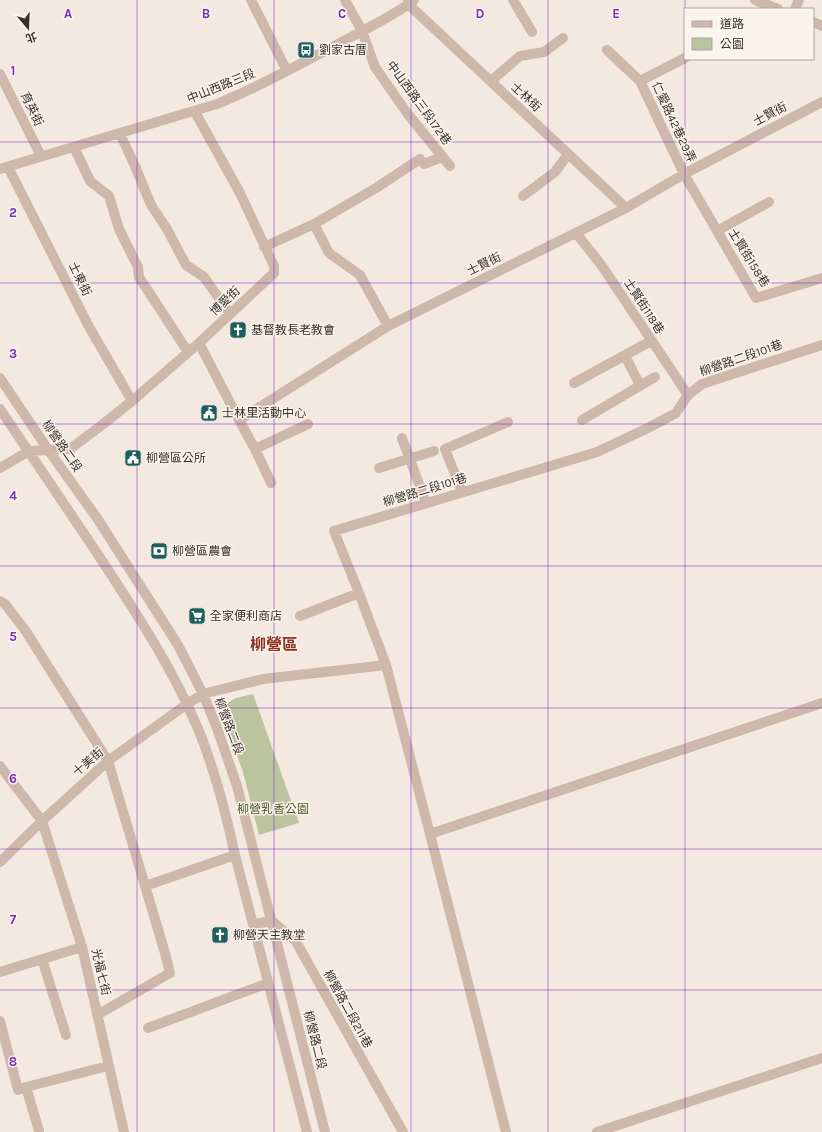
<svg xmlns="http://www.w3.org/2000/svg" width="822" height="1132" font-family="Karla,'Noto Sans TC',sans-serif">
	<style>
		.green { fill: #bbc49f }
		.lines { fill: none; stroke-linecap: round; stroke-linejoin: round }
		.minor { stroke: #cdb8ab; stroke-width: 10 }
		.grid { fill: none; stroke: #7b2cbf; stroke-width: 1; stroke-opacity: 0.55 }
		.labels { text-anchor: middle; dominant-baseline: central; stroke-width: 3; stroke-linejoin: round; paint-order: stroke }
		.poi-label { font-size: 12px; fill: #3b2f2b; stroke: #fbf4ed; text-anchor: start }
		.street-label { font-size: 12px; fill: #3b2f2b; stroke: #fbf4ed }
		.park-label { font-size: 12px; fill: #4d5a2d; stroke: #fbf4ed }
		.district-label { font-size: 16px; font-weight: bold; fill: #8d3220; stroke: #fbf4ed }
		.grid-label { font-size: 13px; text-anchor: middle; font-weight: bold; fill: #7b2cbf; stroke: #fbf4ed; stroke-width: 3; stroke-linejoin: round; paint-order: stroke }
	</style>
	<rect width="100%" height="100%" fill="#f4e9e0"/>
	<path class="green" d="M 253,694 L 299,823 L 259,835 L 243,772 L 220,707 L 236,698 Z"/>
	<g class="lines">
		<path class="minor" d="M 251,0 L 287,71
			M 345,0 L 362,31 L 375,67 L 407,113 L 450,166
			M 408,0 L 408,4 L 626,208
			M 513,0 L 532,32
			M 755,0 L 778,9
			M 795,9 L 799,0
			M 813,22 L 822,26
			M 607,50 L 640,81 L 684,174 L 756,298 L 822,278
			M 0,74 L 41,156
			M 491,81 L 520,56 L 544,52 L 563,38
			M 640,81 L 685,58
			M 120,134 L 135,166 L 151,205 L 167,229 L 186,265 L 204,277 L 230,314
			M 74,147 L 90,181 L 109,196 L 119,229 L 138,267 L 139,277 L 188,352
			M 8,167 L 88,325 L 132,401
			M 0,169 L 217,104 C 259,87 300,64 340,43 C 363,30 394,16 414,0
			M 523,196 L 555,172 L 568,154
			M 314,224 L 329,253 L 360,275 L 388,326
			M 717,231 L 769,202
			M 576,233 L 602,266 L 688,395
			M 264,247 L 314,224 L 376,188 L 420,159 L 424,164 L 442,157
			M 199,343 L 239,420 L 388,326 L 626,208 L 684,174 L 822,102
			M 625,356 L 640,385
			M 0,378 L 49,451 L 97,518 L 178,645 L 203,694 L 217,728 L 237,786 L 325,1132
			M 574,383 L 651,341
			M 0,409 C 32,456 63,503 95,550 C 133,608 172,666 199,731 C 215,771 226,813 235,855 L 307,1132
			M 239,420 L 255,449 L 271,483
			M 582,420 L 655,377
			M 402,438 L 426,503
			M 255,449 L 308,424
			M 0,468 L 29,451 L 70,449 L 102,425 L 132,401 L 199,343 L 274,273 L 274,266 L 240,193 L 195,112
			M 379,468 L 434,451
			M 462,492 L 445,449 L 508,422
			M 0,601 L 5,604 L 25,630 L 108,761 L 165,953 L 170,973 L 97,1015
			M 300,616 L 359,593
			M 386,665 L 430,834 L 506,1132
			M 0,766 L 42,821 L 82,947 L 124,1132
			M 430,834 L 822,703
			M 0,862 L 42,821 L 108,761 L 187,704 L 203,694 L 263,679 L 386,665 L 359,593 L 334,531 L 597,452 L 650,427 L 676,413 L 688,395 L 702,384 L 822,345
			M 145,886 L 235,855
			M 254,924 L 272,921 L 295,940 L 403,1132
			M 42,959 L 66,1035
			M 0,972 L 82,947
			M 0,1021 L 18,1090 L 26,1087 L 39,1131
			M 148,1028 L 268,983
			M 26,1087 L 108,1066
			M 597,1132 L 822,1058"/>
	</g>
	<path class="grid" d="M 137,0 L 137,1132M 274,0 L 274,1132M 411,0 L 411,1132M 548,0 L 548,1132M 685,0 L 685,9M 685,9 L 685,59M 685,59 L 685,1132M 0,142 L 822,142M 0,283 L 822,283M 0,424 L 822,424M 0,566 L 822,566M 0,708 L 822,708M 0,849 L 822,849M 0,990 L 822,990"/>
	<defs>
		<symbol id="bus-square" viewBox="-11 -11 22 22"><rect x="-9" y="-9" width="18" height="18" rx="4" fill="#1e5f5e" stroke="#fbf4ed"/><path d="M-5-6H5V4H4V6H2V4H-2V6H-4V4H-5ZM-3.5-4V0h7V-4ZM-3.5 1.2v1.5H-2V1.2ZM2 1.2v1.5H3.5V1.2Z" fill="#fff"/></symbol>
		<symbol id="church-square" viewBox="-11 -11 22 22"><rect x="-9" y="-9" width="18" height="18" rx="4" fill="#1e5f5e" stroke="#fbf4ed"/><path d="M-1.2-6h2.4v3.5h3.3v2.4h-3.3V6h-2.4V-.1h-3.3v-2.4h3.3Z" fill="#fff"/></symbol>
		<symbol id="civic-square" viewBox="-11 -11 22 22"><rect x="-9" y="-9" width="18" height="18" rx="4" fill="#1e5f5e" stroke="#fbf4ed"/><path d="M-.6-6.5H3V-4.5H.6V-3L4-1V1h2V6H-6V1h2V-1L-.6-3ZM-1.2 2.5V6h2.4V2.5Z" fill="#fff"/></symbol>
		<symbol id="bank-square" viewBox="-11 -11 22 22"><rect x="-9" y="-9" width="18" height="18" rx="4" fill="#1e5f5e" stroke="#fbf4ed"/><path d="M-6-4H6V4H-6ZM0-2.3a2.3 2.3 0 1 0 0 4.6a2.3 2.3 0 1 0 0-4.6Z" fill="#fff"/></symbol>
		<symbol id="supermarket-square" viewBox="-11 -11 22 22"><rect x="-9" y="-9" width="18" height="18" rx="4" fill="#1e5f5e" stroke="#fbf4ed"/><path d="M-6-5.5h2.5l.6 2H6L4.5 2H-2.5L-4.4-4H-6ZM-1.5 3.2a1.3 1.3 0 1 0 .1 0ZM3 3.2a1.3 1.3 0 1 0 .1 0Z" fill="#fff"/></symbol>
	</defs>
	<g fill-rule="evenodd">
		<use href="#bus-square" x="296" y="40" width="20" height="20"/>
		<use href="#church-square" x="228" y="320" width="20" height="20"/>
		<use href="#civic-square" x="199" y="403" width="20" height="20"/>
		<use href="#civic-square" x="123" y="448" width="20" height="20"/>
		<use href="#bank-square" x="149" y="541" width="20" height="20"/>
		<use href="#supermarket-square" x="187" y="606" width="20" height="20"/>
		<use href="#church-square" x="210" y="925" width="20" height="20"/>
	</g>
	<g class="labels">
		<g class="poi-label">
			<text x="319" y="50">劉家古厝</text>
			<text x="251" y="330">基督教長老教會</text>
			<text x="222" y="413">士林里活動中心</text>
			<text x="146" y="458">柳營區公所</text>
			<text x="172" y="551">柳營區農會</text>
			<text x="210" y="616">全家便利商店</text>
			<text x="233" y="935">柳營天主教堂</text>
		</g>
		<g class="street-label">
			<text transform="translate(221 86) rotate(-22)">中山西路三段</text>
			<text transform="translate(526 97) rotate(43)">士林街</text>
			<text transform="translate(419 103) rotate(54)">中山西路三段172巷</text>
			<text transform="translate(32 109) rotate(64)">育英街</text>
			<text transform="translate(770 114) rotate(-28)">士賢街</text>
			<text transform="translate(674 122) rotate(65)">仁愛路42巷29弄</text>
			<text transform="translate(749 258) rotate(58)">士賢街158巷</text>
			<text transform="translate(484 264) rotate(-26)">士賢街</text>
			<text transform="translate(80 279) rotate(64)">士東街</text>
			<text transform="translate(225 301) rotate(-43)">博愛街</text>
			<text transform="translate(644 306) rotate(57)">士賢街118巷</text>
			<text transform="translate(741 358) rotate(-19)">柳營路二段101巷</text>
			<text transform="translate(62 446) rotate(55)">柳營路二段</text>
			<text transform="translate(425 490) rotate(-17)">柳營路二段101巷</text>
			<text transform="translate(229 726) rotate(69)">柳營路二段</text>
			<text transform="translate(88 762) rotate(-41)">十美街</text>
			<text transform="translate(101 972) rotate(77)">光福七街</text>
			<text transform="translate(348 1009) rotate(61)">柳營路二段211巷</text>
			<text transform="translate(315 1040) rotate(76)">柳營路二段</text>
		</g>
		<g class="park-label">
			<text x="273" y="809">柳營乳香公園</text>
		</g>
		<g class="district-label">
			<text x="274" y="644">柳營區</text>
		</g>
	</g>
	<g class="grid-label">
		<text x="68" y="18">A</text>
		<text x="206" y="18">B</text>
		<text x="342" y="18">C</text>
		<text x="480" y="18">D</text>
		<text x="616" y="18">E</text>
		<text x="13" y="75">1</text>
		<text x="13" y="217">2</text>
		<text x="13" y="358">3</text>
		<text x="13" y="500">4</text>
		<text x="13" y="641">5</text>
		<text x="13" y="783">6</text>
		<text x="13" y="924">7</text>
		<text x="13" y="1066">8</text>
	</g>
	<rect x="684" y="8" width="130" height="52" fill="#fbf4ed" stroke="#aea59f"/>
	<rect x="692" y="21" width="20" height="6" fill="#cdb8ab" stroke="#aea59f"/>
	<text x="720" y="28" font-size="12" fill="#3b2f2b">道路</text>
	<rect x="692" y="38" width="20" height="12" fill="#bbc49f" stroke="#aea59f"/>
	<text x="720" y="48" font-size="12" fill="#3b2f2b">公園</text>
	<g transform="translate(28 28) rotate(161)" stroke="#fbf4ed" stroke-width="3" paint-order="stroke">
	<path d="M0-3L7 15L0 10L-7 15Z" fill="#3b2f2b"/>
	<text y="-6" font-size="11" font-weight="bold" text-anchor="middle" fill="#3b2f2b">北</text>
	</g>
</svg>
